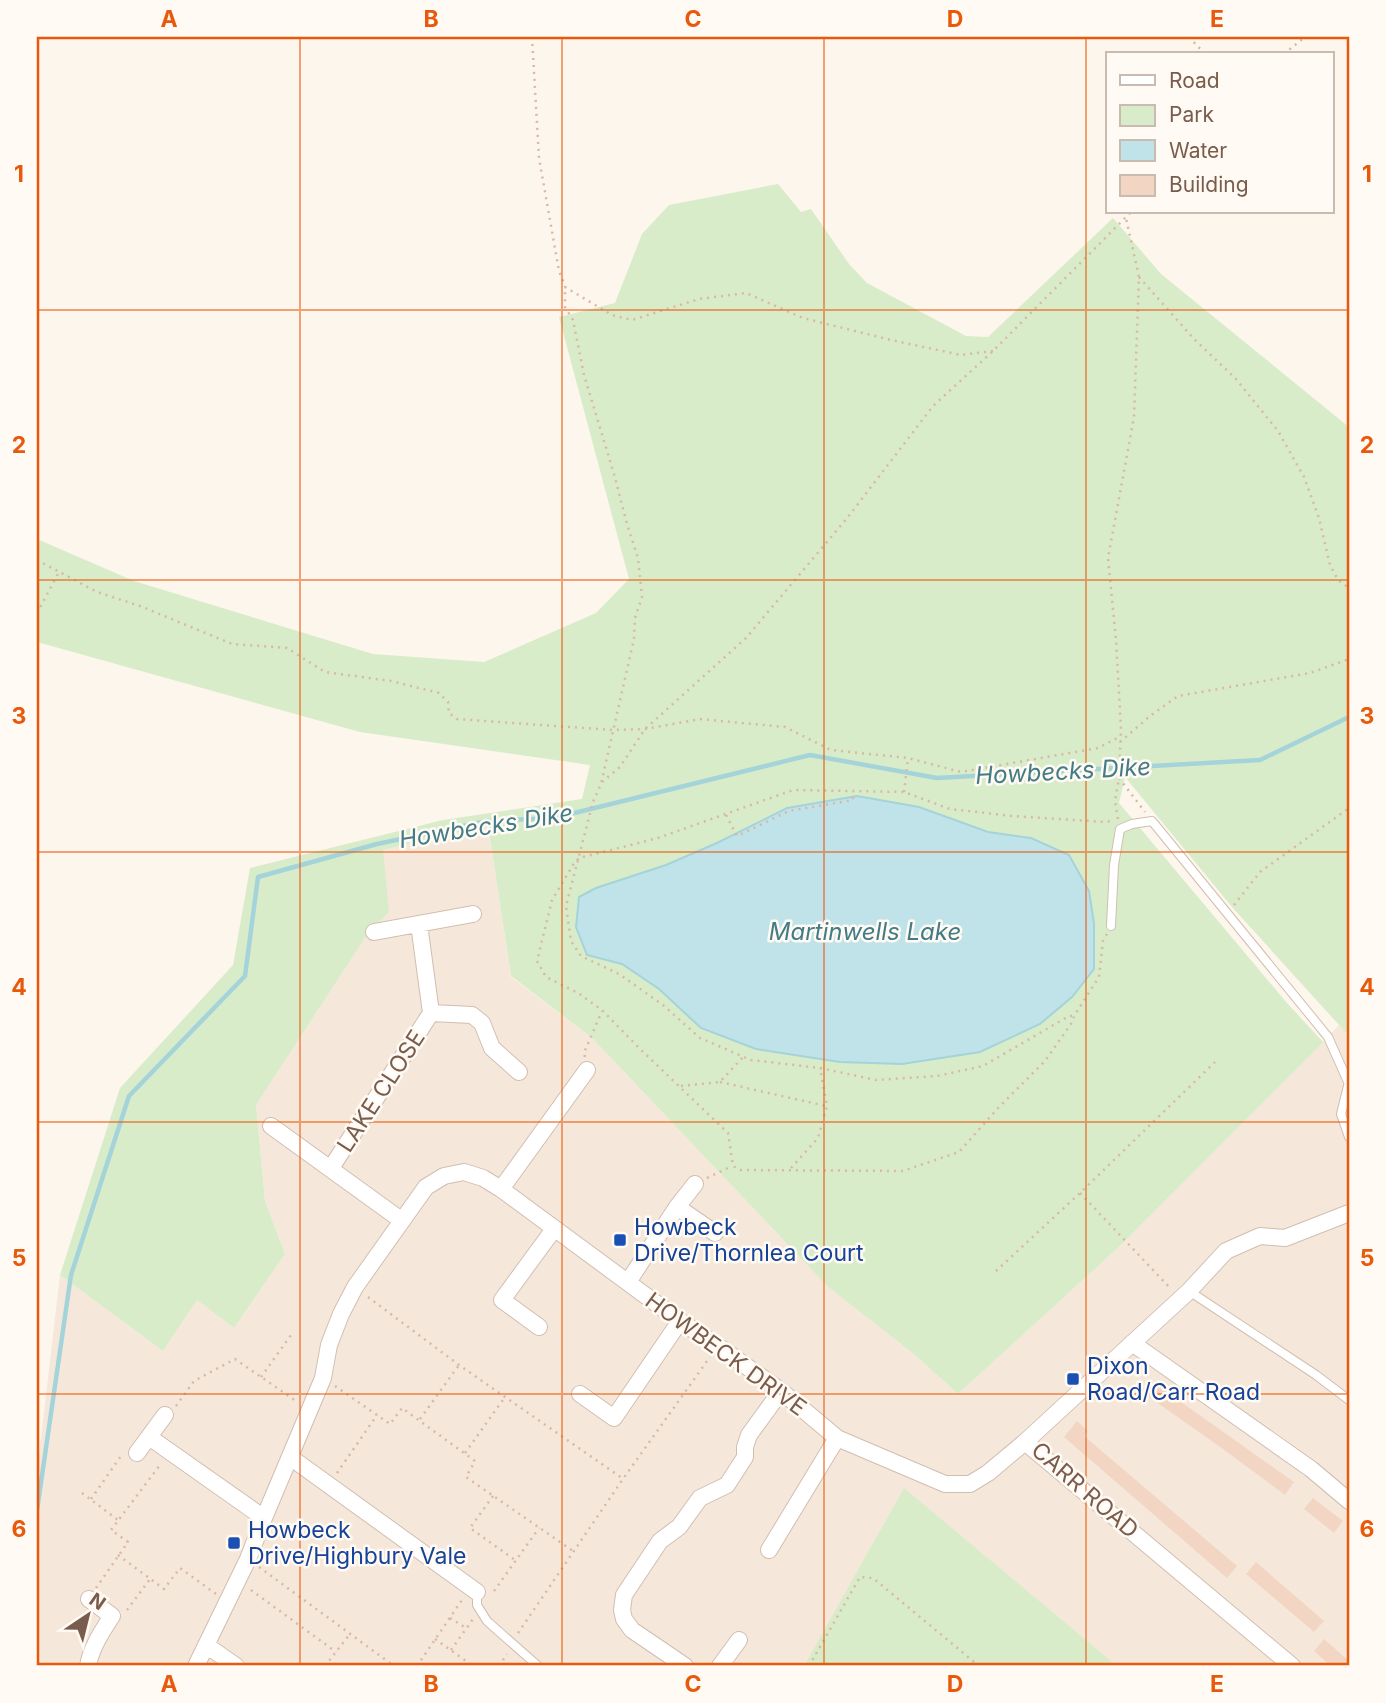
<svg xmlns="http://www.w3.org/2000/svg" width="1386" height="1703" font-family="Inter,sans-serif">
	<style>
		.residential { fill: #f5e8da }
		.green { fill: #d8ecc9; fill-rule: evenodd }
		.water { fill: #bfe3e8; stroke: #a5d3da; stroke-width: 2 }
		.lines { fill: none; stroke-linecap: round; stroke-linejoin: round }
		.stream { stroke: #a5d3da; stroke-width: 4.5 }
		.building { fill: #f3d5c3 }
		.lane-casing { stroke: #d1beb0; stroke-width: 10 }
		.street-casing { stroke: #d1beb0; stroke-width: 18 }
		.path { stroke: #d9b8a5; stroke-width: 2.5; stroke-dasharray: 2 5; stroke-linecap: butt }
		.lane { stroke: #fff; stroke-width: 8 }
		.street { stroke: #fff; stroke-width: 16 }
		.grid { fill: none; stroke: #e8590c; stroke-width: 2; stroke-opacity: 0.55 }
		.transit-dot { fill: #1a4fb4; stroke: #fffaf3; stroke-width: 2.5 }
		.labels { text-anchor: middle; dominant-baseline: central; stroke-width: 5; stroke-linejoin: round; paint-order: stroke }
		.street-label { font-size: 23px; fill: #7a5c4d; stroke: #fffaf3 }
		.transit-label { font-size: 23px; fill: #164399; stroke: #fffaf3; text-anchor: start }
		.water-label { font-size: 24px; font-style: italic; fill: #437c86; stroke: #fffaf3 }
		.neatline { fill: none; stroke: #e8590c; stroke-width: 2.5 }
		.grid-label { font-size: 23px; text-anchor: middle; font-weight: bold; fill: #e8590c }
	</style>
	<rect width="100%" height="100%" fill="#fdf6ec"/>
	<path class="residential" d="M 488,825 L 511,977 L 592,1038 L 828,1287 L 915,1355 L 958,1394 L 1120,1246 L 1339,1025 L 1349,1036 L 1349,1666 L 37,1666 L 37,1472 L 60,1275 L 163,1351 L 197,1300 L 234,1328 L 285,1254 L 265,1201 L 256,1105 L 368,932 L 383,850 Z"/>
	<path class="green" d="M 778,184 L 801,212 L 811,209 L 849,264 L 867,283 L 966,336 L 988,337 L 1113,218 L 1161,274 L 1349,427 L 1349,1036 L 1232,907 L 1125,777 L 1119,803 L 1287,1003 L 1323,1042 L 1120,1246 L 958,1394 L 915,1355 L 828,1287 L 592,1038 L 511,976 L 488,825 L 383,850 L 389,912 L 368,933 L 256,1105 L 265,1201 L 285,1254 L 234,1328 L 197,1300 L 163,1351 L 60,1275 L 120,1088 L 233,965 L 250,868 L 443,820 L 582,799 L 590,765 L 360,732 L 37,642 L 37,539 L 134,581 L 373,654 L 484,662 L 596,613 L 629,579 L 559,317 L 615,303 L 642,234 L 669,205 ZM 787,808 L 955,821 L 988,832 L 1031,838 L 840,1062 L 756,1049 L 701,1028 L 659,989 L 622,964 L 666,865 L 717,843 Z
		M 904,1488 L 1117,1666 L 804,1666 Z"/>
	<path class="water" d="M 857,796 L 919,807 L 988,832 L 1031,838 L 1069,855 L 1089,891 L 1094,923 L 1094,969 L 1072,997 L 1040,1024 L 980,1052 L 902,1064 L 840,1062 L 756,1049 L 701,1028 L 659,989 L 622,964 L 587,955 L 576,927 L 579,897 L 596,888 L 666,865 L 717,843 L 787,808 Z"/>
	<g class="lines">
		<path class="stream" d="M 37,1510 L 71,1275 L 129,1096 L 245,976 L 258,877 L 377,844 L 487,821 L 554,818 L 810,755 L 937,778 L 1260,760 L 1349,717"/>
	</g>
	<path class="building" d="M 1150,1380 L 1294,1482 L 1285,1495 L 1223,1449 L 1142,1392 Z
		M 1077,1421 L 1088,1431 L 1084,1436 L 1237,1566 L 1227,1578 L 1064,1437 Z
		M 1313,1498 L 1343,1521 L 1334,1533 L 1304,1509 Z
		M 1256,1562 L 1324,1621 L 1314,1632 L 1246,1574 Z
		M 1324,1639 L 1349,1661 L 1349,1666 L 1331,1666 L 1314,1651 Z"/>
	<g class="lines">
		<defs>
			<path id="lane" d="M 1111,926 L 1114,865 L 1120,829 L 1132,824 L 1152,821 L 1328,1037 L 1349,1084
				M 1349,1082 L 1341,1114 L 1349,1137
				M 1189,1291 L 1316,1375 L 1349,1400
				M 477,1592 L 477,1605 L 487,1621 L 538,1666"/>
			<path id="street" d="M 374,932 L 473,914
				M 431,1013 L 472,1015 L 482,1023 L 492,1048 L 519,1072
				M 271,1126 L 401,1220
				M 331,1168 L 431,1013 L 419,924
				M 501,1189 L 587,1070
				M 677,1207 L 715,1233
				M 628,1282 L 677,1207 L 695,1184
				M 539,1327 L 502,1300 L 554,1229
				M 1132,1343 L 1311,1469 L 1349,1501
				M 580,1394 L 614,1418 L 680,1321
				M 149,1437 L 264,1518
				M 137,1453 L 165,1415
				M 290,1457 L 477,1592
				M 769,1550 L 837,1438
				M 206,1645 L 236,1666
				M 88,1666 C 91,1648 102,1631 112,1616 L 89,1599
				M 196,1666 L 248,1559 L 264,1518 L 323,1378 L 329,1345 L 341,1314 L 355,1287 L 426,1187 L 444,1176 L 464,1172 L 483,1178 L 501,1189 L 680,1321 L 718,1346 L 781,1391 L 837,1438 L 945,1484 L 970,1484 L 988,1473 L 1025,1442
				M 685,1666 L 632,1630 L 624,1619 L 622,1610 L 624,1595 L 660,1541 L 679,1527 L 700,1498 L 727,1485 L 745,1457 L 745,1447 L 749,1435 L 781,1391
				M 720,1666 L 739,1640
				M 1292,1666 L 1025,1442 L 1189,1291 L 1226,1251 L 1260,1236 L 1285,1238 L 1349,1213"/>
		</defs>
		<use href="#lane" class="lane-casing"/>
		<use href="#street" class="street-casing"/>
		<path class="path" d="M 532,37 L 539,158 L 559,271 L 565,286
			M 1189,37 L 1205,54
			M 1284,54 L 1305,37
			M 1139,277 L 1194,339 L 1236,379 L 1278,431 L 1304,477 L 1319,518 L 1330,565 L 1338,580 L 1349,588
			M 993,351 L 961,355 L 891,340 L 803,318 L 746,293 L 699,299 L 632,320 L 612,315 L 565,287 L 565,307 L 573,320 L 584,375 L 614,474 L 627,524 L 638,558 L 642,597 L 635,618 L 634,639 L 601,784 L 593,802 L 566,906 L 571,941 L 581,956 L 619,974 L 663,1005 L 700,1038 L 751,1060 L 820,1068 L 876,1080 L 937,1076 L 983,1066 L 1069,1016 L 1074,1016
			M 37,560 L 97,592 L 140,606 L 232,644 L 287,648 L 325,672 L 391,681 L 439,693 L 448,702 L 449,713 L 457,719 L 612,730 L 645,729 L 700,719 L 785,727 L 831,750 L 908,758 L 961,772 L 1098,748 L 1121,736
			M 37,613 L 59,572
			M 1120,742 L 1150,716 L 1178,696 L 1310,673 L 1349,659
			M 1119,778 L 1145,812
			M 602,782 L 620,767 L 645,729 L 746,638 L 848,517 L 933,406 L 993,351 L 1131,212
			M 904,792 L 908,758
			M 726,815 L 737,836 L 789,811 L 853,800 L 853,792
			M 1118,819 L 1115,801 L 1119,778 L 1121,729 L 1116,640 L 1108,558 L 1134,417 L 1139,277 L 1126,218
			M 1234,905 L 1260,872 L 1349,808
			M 1107,934 L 1103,941 L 1099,977 L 1074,1016 L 1073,1021 L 1045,1061 L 999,1107 L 959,1152 L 903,1171 L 740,1170 L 733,1166 L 728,1133 L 638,1047 L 602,1010 L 578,993 L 546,977 L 537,961 L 552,900 L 573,865 L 579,858 L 658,838 L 793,790 L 904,792 L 950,809 L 1012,816 L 1105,822 L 1112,821
			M 585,1057 L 584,1053 L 602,1011
			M 720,1082 L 826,1106
			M 681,1086 L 720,1082 L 743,1057
			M 791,1168 L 818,1138 L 827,1106 L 820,1068
			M 707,1178 L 732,1166
			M 1080,1193 L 1171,1289
			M 996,1271 L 1080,1193 L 1215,1062
			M 368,1297 L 459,1365 L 622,1478
			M 261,1377 L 291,1335
			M 335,1386 L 390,1424 L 402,1408 L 475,1461 L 466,1477 L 573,1551
			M 176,1406 L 194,1381 L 235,1359 L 296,1401
			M 420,1419 L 459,1365
			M 465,1453 L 505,1397
			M 337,1473 L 377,1415
			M 82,1493 L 118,1520
			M 493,1496 L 470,1528 L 515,1560
			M 91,1499 L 121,1456
			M 118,1555 L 164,1589 L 180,1568 L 216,1594
			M 259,1567 L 394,1666
			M 96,1588 L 128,1542 L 111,1530 L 160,1465
			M 251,1590 L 336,1652
			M 494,1591 L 539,1528
			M 127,1610 L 150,1579
			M 450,1618 L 466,1628
			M 518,1633 L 623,1479 L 710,1357
			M 435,1639 L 473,1666
			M 451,1650 L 473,1619
			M 325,1666 L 350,1634
			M 417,1666 L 462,1600
			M 499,1666 L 507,1654
			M 809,1666 L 860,1577 L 873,1578 L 979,1666"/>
		<use href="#lane" class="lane"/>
		<use href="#street" class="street"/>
	</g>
	<path class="grid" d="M 300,37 L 300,1666M 562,37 L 562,1666M 824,37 L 824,1666M 1086,37 L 1086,1666M 37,310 L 1349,310M 37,580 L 1349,580M 37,852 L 1349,852M 37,1122 L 1349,1122M 37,1394 L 1349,1394"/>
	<g class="transit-dot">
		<rect x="613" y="1233" width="14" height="14" rx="3.5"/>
		<rect x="1066" y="1372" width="14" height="14" rx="3.5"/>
		<rect x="227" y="1536" width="14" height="14" rx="3.5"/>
	</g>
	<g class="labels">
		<g class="street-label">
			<text transform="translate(381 1091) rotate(-57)">LAKE CLOSE</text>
			<text transform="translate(726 1354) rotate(36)">HOWBECK DRIVE</text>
			<text transform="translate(1085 1490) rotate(41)">CARR ROAD</text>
		</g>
		<g class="transit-label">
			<text x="634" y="1227">Howbeck<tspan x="634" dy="26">Drive/Thornlea Court</tspan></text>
			<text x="1087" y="1366">Dixon<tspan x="1087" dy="26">Road/Carr Road</tspan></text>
			<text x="248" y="1530">Howbeck<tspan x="248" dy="26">Drive/Highbury Vale</tspan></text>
		</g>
		<g class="water-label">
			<text transform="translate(1063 771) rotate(-3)">Howbecks Dike</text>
			<text transform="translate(486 826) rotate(-9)">Howbecks Dike</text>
			<text x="865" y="931">Martinwells Lake</text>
		</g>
	</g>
	<rect width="1386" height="1703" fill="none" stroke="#fffaf3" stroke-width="77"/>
	<rect x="1106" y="52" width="228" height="161" fill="#fffaf3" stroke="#cabbb1" stroke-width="2"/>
	<rect x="1120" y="75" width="35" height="10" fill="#ffffff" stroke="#cabbb1" stroke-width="2"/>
	<text x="1169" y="88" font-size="21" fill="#7a5c4d">Road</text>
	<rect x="1120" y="105" width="35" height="21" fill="#d8ecc9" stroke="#cabbb1" stroke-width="2"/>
	<text x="1169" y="122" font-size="21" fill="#7a5c4d">Park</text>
	<rect x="1120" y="140" width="35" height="21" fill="#bfe3e8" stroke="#cabbb1" stroke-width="2"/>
	<text x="1169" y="158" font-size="21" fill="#7a5c4d">Water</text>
	<rect x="1120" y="175" width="35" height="21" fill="#f3d5c3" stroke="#cabbb1" stroke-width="2"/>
	<text x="1169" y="192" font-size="21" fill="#7a5c4d">Building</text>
	<g transform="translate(88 1615) rotate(35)" stroke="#fffaf3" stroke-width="5" paint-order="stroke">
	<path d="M0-5L12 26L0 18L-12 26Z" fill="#7a5c4d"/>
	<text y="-10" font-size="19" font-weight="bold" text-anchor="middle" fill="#7a5c4d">N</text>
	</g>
	<rect x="38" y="38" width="1310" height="1626" class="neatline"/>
	<g class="grid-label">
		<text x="169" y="27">A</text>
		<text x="431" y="27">B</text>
		<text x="693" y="27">C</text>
		<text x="955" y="27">D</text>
		<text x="1217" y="27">E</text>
		<text x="19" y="182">1</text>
		<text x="1367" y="182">1</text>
		<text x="19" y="453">2</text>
		<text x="1367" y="453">2</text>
		<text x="19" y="724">3</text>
		<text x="1367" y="724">3</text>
		<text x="19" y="995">4</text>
		<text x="1367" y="995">4</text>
		<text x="19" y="1266">5</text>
		<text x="1367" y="1266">5</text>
		<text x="19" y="1537">6</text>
		<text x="1367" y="1537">6</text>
		<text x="169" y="1692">A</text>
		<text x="431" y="1692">B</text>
		<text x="693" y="1692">C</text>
		<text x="955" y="1692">D</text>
		<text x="1217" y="1692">E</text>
	</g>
</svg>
